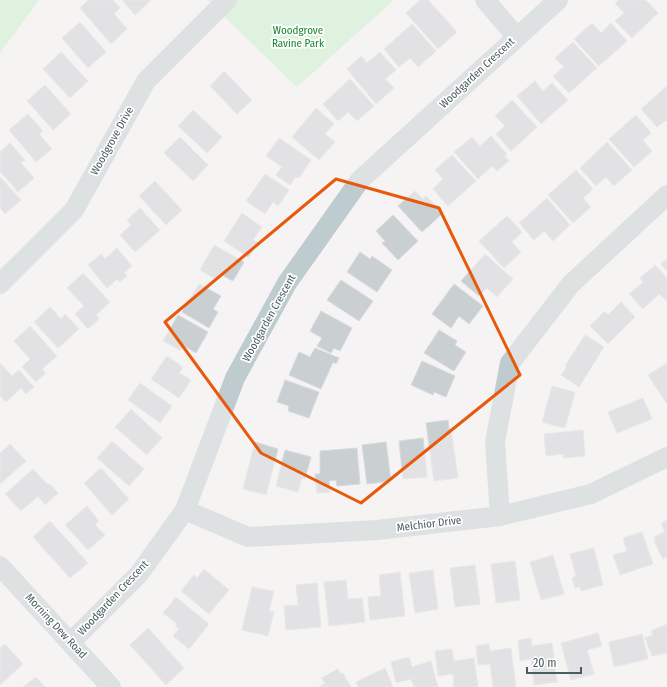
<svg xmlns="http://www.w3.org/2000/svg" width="667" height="687" font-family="'Fira Sans Condensed',sans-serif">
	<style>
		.green { fill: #c4f0c7 }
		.building { fill: #cacfd2; stroke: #d7dbde }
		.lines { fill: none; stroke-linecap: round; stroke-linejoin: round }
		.minor { stroke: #becccf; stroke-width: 20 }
		.marked { fill: none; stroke: #e8590c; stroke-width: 3; stroke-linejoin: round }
		.labels { text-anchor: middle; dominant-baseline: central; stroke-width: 3.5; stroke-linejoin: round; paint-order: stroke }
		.park-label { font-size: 11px; fill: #19842e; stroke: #fff }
		.street-label { font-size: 11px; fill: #4a5d60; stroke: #fff }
	</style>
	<rect width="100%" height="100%" fill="#f5f3f3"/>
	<path class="green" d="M 0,0 L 39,0 L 0,53 Z
		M 207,0 L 394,0 L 297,87 Z"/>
	<path class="building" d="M 88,0 L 113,0 L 120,8 L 114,14 L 127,29 L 111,44 L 80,8 Z
		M 122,0 L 151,0 L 135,15 Z
		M 420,0 L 428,0 L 457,32 L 438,49 L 406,13 Z
		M 619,0 L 646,0 L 658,13 L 632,38 L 615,21 L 624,13 L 615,3 Z
		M 80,22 L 106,52 L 88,68 L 62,38 Z
		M 592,23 L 601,33 L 611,23 L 627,41 L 599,66 L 574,39 Z
		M 412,24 L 436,51 L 418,67 L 410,58 L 399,67 L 384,49 Z
		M 573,42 L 597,68 L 569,93 L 553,76 L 564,67 L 555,58 Z
		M 61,52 L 88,81 L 70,98 L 43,69 Z
		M 380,52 L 396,70 L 385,79 L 394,88 L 376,104 L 347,69 L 361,56 L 367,63 Z
		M 224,71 L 252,100 L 237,114 L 210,86 Z
		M 350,79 L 374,106 L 357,121 L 348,112 L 338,121 L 323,104 Z
		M 535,81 L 543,91 L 552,83 L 568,100 L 541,124 L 517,96 Z
		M 45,85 L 71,114 L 53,130 L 27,101 Z
		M 667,86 L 667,121 L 666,120 L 657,127 L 641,109 Z
		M 512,100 L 537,127 L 511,151 L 496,134 L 505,126 L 495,116 Z
		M 316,108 L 334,124 L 325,134 L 335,142 L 319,160 L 292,137 Z
		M 193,110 L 222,137 L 207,153 L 178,126 Z
		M 28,114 L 43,131 L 39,134 L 52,149 L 36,162 L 9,130 Z
		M 636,115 L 651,133 L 643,140 L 652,151 L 634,167 L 609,139 Z
		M 491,136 L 507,154 L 505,156 L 509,161 L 497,171 L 492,166 L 478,179 L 454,152 L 472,137 L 480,146 Z
		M 180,137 L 208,165 L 193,181 L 164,153 Z
		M 279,138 L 311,160 L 299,178 L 296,177 L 290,185 L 276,175 L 282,167 L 266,156 Z
		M 607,142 L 632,170 L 614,186 L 606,177 L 596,186 L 580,168 Z
		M 10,143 L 25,160 L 21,163 L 34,178 L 18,192 L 0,171 L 0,152 Z
		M 452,155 L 476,181 L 448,206 L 433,189 L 443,179 L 435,170 Z
		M 576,170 L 593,189 L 583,198 L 591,207 L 573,223 L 548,195 Z
		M 265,174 L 289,190 L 278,206 L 273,202 L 265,214 L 246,201 Z
		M 0,177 L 21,200 L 5,214 L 0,208 Z
		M 155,181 L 182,210 L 166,225 L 139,196 Z
		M 415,191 L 423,199 L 426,196 L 443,213 L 422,232 L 398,206 Z
		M 547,198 L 570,225 L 553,241 L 544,231 L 534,240 L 519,223 Z
		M 140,208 L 160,230 L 135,252 L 120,235 L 131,225 L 127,220 Z
		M 242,213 L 262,227 L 253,240 L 258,243 L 248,257 L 224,241 Z
		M 393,215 L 418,241 L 398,260 L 382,243 L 385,241 L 376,231 Z
		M 507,216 L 522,232 L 512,242 L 521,252 L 504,268 L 479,241 Z
		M 214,245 L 244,262 L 233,281 L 220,274 L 217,280 L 200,270 Z
		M 117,248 L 132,266 L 124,273 L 127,276 L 120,282 L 117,279 L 107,288 L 88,265 L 101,254 L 105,259 Z
		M 360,252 L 370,259 L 372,256 L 392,270 L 377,292 L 347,272 Z
		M 485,254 L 513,279 L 497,297 L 487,288 L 479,296 L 461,281 Z
		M 667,259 L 667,271 L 661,264 Z
		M 655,265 L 667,278 L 667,301 L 659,294 L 643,309 L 629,294 L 643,282 L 640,278 Z
		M 83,273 L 110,302 L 96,315 L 99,319 L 88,329 L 75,314 L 84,306 L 67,288 Z
		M 341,280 L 373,301 L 359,321 L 327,300 Z
		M 199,284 L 221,296 L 213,309 L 218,312 L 209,328 L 182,312 Z
		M 454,284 L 483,306 L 469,324 L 459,316 L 451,328 L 432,314 Z
		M 621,302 L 635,317 L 608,344 L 590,326 L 605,311 L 608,315 Z
		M 50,307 L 61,319 L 65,314 L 79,329 L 58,348 L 34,322 Z
		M 321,311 L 352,328 L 340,351 L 334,348 L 331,353 L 317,346 L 322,338 L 310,331 Z
		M 178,315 L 208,332 L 196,353 L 183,345 L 180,350 L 163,341 Z
		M 30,326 L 57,356 L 42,369 L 46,373 L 36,382 L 22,367 L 30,359 L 14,341 Z
		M 439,330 L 457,341 L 455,345 L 466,352 L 454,371 L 424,353 Z
		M 585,335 L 604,347 L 579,387 L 561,375 L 567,367 L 565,366 Z
		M 315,348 L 339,358 L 336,364 L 333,362 L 321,389 L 289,375 L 299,352 L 310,357 Z
		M 167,356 L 183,367 L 179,373 L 191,380 L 179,398 L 151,379 Z
		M 422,361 L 455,376 L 446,397 L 434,392 L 433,395 L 411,385 Z
		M 0,363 L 12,376 L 19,370 L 34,387 L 26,394 L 21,388 L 6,402 L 0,395 Z
		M 667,363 L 667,404 L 648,375 Z
		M 285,380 L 319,392 L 309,418 L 288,411 L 289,406 L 277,402 Z
		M 140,383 L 172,406 L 160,423 L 128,400 Z
		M 552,386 L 575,392 L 565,428 L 542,422 Z
		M 643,398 L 652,419 L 617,433 L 608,412 Z
		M 131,409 L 162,438 L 147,455 L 115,427 Z
		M 448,420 L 449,429 L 451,429 L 458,478 L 434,481 L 426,423 Z
		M 583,430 L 585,456 L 564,458 L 563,454 L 546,456 L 544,434 Z
		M 423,438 L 427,477 L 403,479 L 399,441 Z
		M 112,441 L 144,469 L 129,486 L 97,458 Z
		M 255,442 L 278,449 L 266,495 L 243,489 Z
		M 386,442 L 391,481 L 367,484 L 362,445 Z
		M 10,444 L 26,461 L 0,484 L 0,453 Z
		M 357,448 L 360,484 L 337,486 L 336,480 L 329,481 L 330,492 L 317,493 L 315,474 L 320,474 L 320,451 Z
		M 285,450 L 311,457 L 305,479 L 302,478 L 298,492 L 276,486 Z
		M 101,468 L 129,499 L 112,515 L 84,483 Z
		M 33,469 L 48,485 L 50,484 L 58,493 L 45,505 L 38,496 L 21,511 L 5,494 Z
		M 87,506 L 99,521 L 95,525 L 105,535 L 88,550 L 65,525 Z
		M 667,520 L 667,557 L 663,559 L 654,541 L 656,540 L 654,537 L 665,532 L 661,523 Z
		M 50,521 L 88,563 L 70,578 L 33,537 Z
		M 642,532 L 653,564 L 620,575 L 613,555 L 627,551 L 623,538 Z
		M 594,548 L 603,585 L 581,591 L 580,587 L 575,588 L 572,578 L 576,576 L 570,554 Z
		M 553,555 L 564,594 L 541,600 L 530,562 Z
		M 515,561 L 520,600 L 496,603 L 491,564 Z
		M 475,565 L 480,604 L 455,607 L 450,568 Z
		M 204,569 L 229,590 L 209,614 L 181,591 L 194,575 L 197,578 Z
		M 433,570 L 438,609 L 415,613 L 409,573 Z
		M 400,572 L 405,616 L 370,620 L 368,597 L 381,596 L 379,575 Z
		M 346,580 L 348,599 L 362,598 L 365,622 L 329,626 L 324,582 Z
		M 317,583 L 321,627 L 286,630 L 284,606 L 298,605 L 296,585 Z
		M 252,587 L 274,591 L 269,611 L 274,612 L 268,636 L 242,630 Z
		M 176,597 L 209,624 L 189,649 L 173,636 L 179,629 L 175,626 L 177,624 L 163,613 Z
		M 667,624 L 667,653 L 652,656 L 645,638 L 653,635 L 651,631 Z
		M 148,628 L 184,668 L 166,685 L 130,645 Z
		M 598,633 L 602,646 L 587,650 L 594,674 L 571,680 L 561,643 Z
		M 642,634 L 648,659 L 614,667 L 609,642 Z
		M 531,638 L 532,646 L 552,643 L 557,682 L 534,685 L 531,659 L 520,661 L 518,640 Z
		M 5,644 L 23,664 L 0,685 L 0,648 Z
		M 489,644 L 490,651 L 511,648 L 516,687 L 493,687 L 490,664 L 478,665 L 476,646 Z
		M 452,649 L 454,661 L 474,658 L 478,687 L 454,687 L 453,674 L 438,676 L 435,651 Z
		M 409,657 L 412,667 L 431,661 L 438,687 L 414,687 L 411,679 L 396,683 L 391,662 Z
		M 385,668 L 393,687 L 358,687 L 356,682 Z
		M 338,669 L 341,674 L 343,673 L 351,687 L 319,687 L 325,683 L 321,678 Z
		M 36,677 L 45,687 L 23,687 Z"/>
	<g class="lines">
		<path class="minor" d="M 485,0 L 516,36
			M 0,284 L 74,210 L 146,81 L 227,0
			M 185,510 L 248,537 L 377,530 L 500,516 L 591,494 L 667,457
			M 500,516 L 495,442 L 510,363 L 571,284 L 667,195
			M 0,566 L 111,687
			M 71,642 L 139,574 L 185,510 L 235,378 L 287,283 L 360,180 L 558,0"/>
	</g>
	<path d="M0 0H667V687H0ZM 336,179 L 439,208 L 520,375 L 361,503 L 261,453 L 165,322 Z" fill="#f5f3f3" fill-opacity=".55" fill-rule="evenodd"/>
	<path class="marked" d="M 336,179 L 439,208 L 520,375 L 361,503 L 261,453 L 165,322 Z"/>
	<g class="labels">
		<g class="park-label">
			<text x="298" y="30">Woodgrove<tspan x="298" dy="13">Ravine Park</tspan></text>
		</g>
		<g class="street-label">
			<text transform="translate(477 73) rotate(-43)">Woodgarden Crescent</text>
			<text transform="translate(112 141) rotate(-61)">Woodgrove Drive</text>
			<text transform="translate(269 318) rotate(-61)">Woodgarden Crescent</text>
			<text transform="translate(429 524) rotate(-7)">Melchior Drive</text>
			<text transform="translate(113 598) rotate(-47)">Woodgarden Crescent</text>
			<text transform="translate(56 626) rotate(47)">Morning Dew Road</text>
		</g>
	</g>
	<path d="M527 667v6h54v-6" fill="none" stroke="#4a5d60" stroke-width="2"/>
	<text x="533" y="667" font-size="12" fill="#4a5d60" stroke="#ffffff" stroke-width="3" paint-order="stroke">20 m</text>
</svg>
